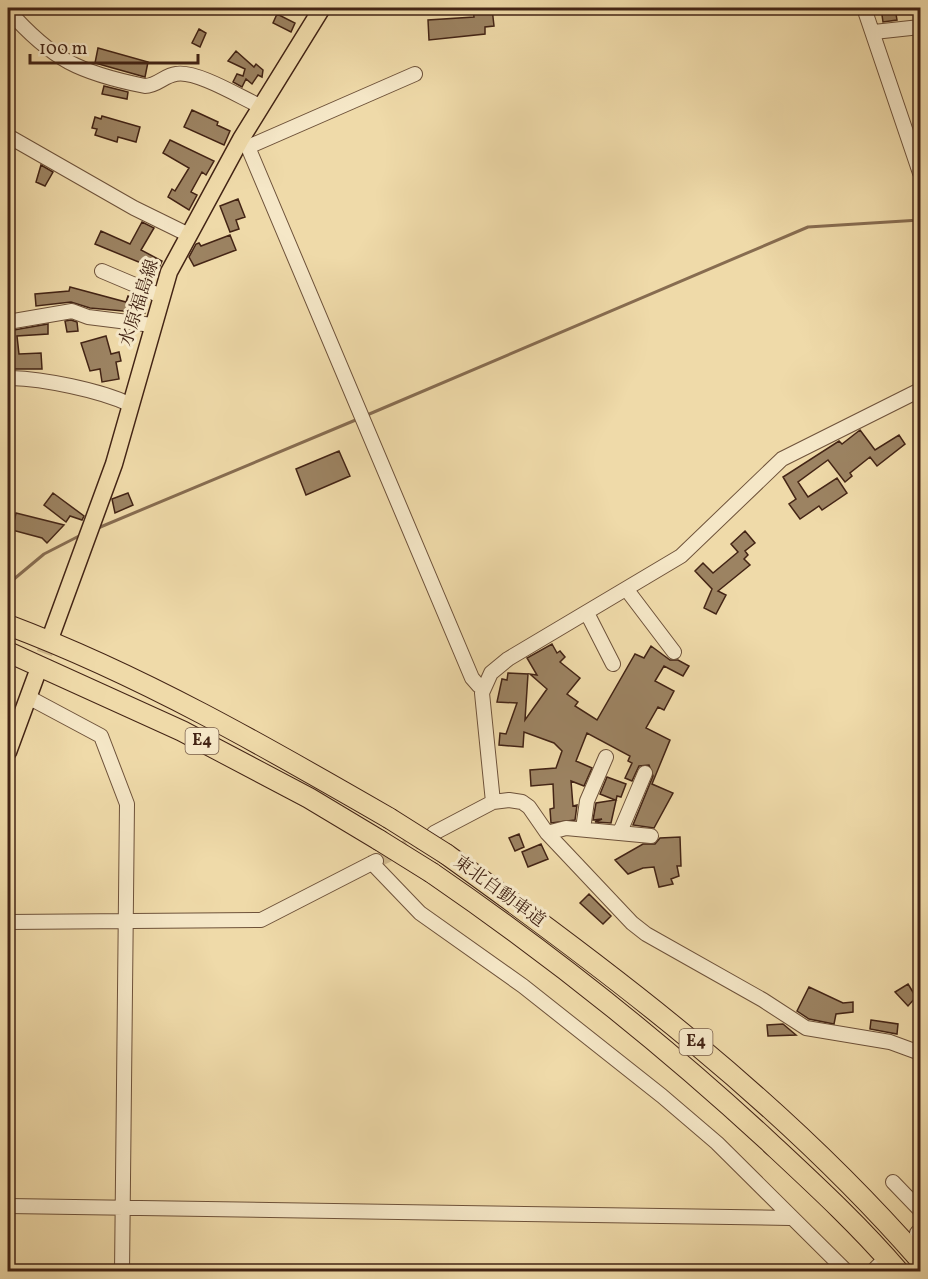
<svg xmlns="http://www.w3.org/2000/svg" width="928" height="1279" font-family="Vollkorn,'Noto Serif JP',serif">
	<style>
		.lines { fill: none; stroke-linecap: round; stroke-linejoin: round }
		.stream { stroke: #876c50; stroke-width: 3 }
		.building { fill: #9c8362; stroke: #432415; stroke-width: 1.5 }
		.minor-tunnel { stroke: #cdb68b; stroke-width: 14; stroke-dasharray: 14 7; stroke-linecap: butt }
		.major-tunnel { stroke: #cdb68b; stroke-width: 16; stroke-dasharray: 16 8; stroke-linecap: butt }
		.minor-casing { stroke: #6e523a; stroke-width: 16 }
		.major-casing { stroke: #432415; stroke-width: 19 }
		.highway-casing { stroke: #432415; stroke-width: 22 }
		.minor { stroke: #f5e7c7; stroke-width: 14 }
		.major { stroke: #efdaa9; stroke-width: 16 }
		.highway { stroke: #efdaa9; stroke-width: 20 }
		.highway-bridge-casing { stroke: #432415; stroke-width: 22; stroke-linecap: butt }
		.highway-bridge { stroke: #efdaa9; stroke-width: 20 }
		.labels { text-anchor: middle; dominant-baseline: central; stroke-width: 6; stroke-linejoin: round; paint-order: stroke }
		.shield { fill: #f5e7c7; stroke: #785e4a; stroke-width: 1.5 }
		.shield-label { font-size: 16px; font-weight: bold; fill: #432415 }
		.street-label { font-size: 18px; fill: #432415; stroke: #f5e7c7 }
	</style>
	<rect width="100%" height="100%" fill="#efdaa9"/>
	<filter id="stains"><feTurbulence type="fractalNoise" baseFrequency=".00333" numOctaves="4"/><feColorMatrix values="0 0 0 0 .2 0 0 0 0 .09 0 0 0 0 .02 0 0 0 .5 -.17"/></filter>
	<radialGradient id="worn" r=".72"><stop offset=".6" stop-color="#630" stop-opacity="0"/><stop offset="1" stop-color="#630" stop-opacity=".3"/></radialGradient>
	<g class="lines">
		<path class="stream" d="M 367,415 L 808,227 L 920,220
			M 98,528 L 358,419
			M 8,584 L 44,554 L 81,535"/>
	</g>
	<path class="building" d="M 473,8 L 492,8 L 494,26 L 485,27 L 485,34 L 429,40 L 428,20 L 474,17 Z
		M 881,8 L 895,8 L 897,20 L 883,22 Z
		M 277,14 L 295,23 L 291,32 L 273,23 Z
		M 199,29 L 206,33 L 200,47 L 192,43 Z
		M 98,48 L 148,62 L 145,77 L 95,63 Z
		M 236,51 L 254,67 L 256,64 L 263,70 L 262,77 L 258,75 L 252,84 L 246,79 L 242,87 L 233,82 L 237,74 L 243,76 L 245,69 L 228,61 Z
		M 104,86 L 128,92 L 127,99 L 102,94 Z
		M 192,110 L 218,122 L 217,125 L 230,131 L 224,145 L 184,127 Z
		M 102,116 L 140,127 L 136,142 L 118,137 L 117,142 L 95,135 L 97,129 L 92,128 L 95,117 L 101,119 Z
		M 170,140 L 214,161 L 206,175 L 202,172 L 191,192 L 197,195 L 189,210 L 168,197 L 172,189 L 175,191 L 189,168 L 163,153 Z
		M 41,165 L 53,172 L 45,186 L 36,182 Z
		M 238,199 L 245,217 L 236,220 L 239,229 L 230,232 L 220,206 Z
		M 142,222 L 154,228 L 141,250 L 162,261 L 158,270 L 95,244 L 101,231 L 130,244 Z
		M 230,235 L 236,250 L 194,266 L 189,257 L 196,244 L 199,243 L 201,246 Z
		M 70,287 L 126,302 L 128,296 L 147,304 L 145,313 L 90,308 L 71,302 L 36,306 L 35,294 L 69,291 Z
		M 71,320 L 77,322 L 78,331 L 67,332 L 65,321 Z
		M 48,324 L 48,334 L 17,336 L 19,354 L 41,353 L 42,369 L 10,369 L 8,331 Z
		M 106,336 L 111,354 L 119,352 L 121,361 L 116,362 L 119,379 L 102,382 L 100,369 L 90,371 L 81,343 Z
		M 860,430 L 875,450 L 899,435 L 905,444 L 877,466 L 870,457 L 850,473 L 852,476 L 845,482 L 828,460 L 798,482 L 808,497 L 837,478 L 847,493 L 822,510 L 819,506 L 800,519 L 789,504 L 796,499 L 783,477 L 839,441 L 842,444 Z
		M 339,451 L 350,476 L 306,495 L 296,469 Z
		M 53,493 L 84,516 L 82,520 L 70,516 L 66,522 L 44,505 Z
		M 128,493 L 133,505 L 115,513 L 112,499 Z
		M 16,513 L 64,525 L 47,543 L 42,538 L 12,530 Z
		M 745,531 L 755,543 L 745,551 L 748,555 L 744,559 L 750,565 L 718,591 L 726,595 L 716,614 L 704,608 L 712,589 L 695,571 L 703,563 L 713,573 L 738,552 L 731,544 Z
		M 552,644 L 557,653 L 560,651 L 565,657 L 560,662 L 580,678 L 567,694 L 578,702 L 575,706 L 597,720 L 635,654 L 644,658 L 651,646 L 670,660 L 678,660 L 689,666 L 683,676 L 664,666 L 655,681 L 674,691 L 664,710 L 658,707 L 646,728 L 670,740 L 652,784 L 673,793 L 654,828 L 633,825 L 653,776 L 649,765 L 639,766 L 632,781 L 625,778 L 632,763 L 628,761 L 630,756 L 587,733 L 576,761 L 592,768 L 584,786 L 571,781 L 573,806 L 577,805 L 575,820 L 551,823 L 550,809 L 554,808 L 553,784 L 531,786 L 530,770 L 556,768 L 562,751 L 554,743 L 524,732 L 523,747 L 499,745 L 500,733 L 506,734 L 517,703 L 497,702 L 502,679 L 507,680 L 508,673 L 528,674 L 525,720 L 547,689 L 530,674 L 537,675 L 527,658 Z
		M 607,777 L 626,784 L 621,797 L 617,796 L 611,823 L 595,822 L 602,819 L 593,820 L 596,803 L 615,800 L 600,794 Z
		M 519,834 L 524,847 L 515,851 L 509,838 Z
		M 680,837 L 681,866 L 677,866 L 679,876 L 671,879 L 673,884 L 659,887 L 654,867 L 643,868 L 628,874 L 615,860 L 643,844 L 655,844 L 660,838 Z
		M 541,844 L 548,859 L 528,867 L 522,852 Z
		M 589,894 L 611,916 L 603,924 L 580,903 Z
		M 908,984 L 916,997 L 908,1006 L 895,992 Z
		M 809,987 L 843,1003 L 853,1002 L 853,1012 L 836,1014 L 834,1024 L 809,1019 L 797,1011 Z
		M 871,1020 L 898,1024 L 897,1034 L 870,1029 Z
		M 783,1024 L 796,1035 L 768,1036 L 767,1025 Z"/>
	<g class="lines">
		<path class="minor-tunnel" d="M 376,861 L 427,837"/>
		<path class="major-tunnel" d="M 36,676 L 51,636"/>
		<defs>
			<path id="minor" d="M 864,8 L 920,173
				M 8,10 C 52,60 80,73 145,86 C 157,86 165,75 176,74 C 196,70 240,97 260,106
				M 874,32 L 920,27
				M 8,136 L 134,208 L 187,234
				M 241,139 L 248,147 L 472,678 L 479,686 L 484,686
				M 248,147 L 415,74
				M 102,271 L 161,296
				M 8,322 L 72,311 L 88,317 L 152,325
				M 11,378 C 44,379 99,390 129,404
				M 627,590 L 674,652
				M 587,613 L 613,664
				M 28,697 L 101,736 L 127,804 L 122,1272
				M 493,802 L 509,800 L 522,802 L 529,807 L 547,833 L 632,923 L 646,934 L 763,1000 L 806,1028 L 890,1042 L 920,1053
				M 583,829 L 587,801 L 606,757
				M 620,832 L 645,773
				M 434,833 L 493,802 L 482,693 L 491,673 L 508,659 L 681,556 L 782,459 L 920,390
				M 547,833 L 566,828 L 651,836
				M 372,863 L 420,913 L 523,986 L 662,1096 L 717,1143 L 847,1272
				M 8,922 L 261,920 L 376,861
				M 893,1182 L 920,1210
				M 8,1206 L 790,1218
				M 917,1233 L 920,1230
				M 872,1272 L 880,1264"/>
			<path id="major" d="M 51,636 L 114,464 L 169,272 L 241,139 L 322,8
				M 8,752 L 36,676"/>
			<path id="highway" d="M 8,625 C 141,675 266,747 389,818
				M 8,652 L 182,731 L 309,798 L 379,840
				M 446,854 C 616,976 782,1102 920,1260
				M 432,873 C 550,954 662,1043 767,1140 C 812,1182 859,1225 899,1272"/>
		</defs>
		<use href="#minor" class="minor-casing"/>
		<use href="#major" class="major-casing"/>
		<use href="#highway" class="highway-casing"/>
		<use href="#minor" class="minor"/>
		<use href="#major" class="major"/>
		<use href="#highway" class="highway"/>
		<defs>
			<path id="highway-bridge" d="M 389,818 L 446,854
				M 379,840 L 432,873"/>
		</defs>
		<use href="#highway-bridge" class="highway-bridge-casing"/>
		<use href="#highway-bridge" class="highway-bridge"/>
	</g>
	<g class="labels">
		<g class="shield">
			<rect x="185.5" y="728" width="33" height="26" rx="4.5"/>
			<rect x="679.5" y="1029" width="33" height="26" rx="4.5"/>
		</g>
		<g class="shield-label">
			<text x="202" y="741">E4</text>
			<text x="696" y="1042">E4</text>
		</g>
		<g class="street-label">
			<text transform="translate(140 303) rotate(-72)">水原福島線</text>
			<text transform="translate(499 892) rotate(36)">東北自動車道</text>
		</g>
	</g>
	<rect width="928" height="1279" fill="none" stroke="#efdaa9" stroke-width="30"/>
	<rect x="9" y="9" width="910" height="1261" fill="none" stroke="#432415" stroke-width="3"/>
	<rect x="15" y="15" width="898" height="1249" fill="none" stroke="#432415" stroke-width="1.5"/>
	<path d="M30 54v9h168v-9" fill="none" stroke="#432415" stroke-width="3"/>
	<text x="39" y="54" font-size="18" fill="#432415" stroke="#f5e7c7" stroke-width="4.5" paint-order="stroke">100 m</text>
	<rect width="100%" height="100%" filter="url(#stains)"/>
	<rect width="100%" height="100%" fill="url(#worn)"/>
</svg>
